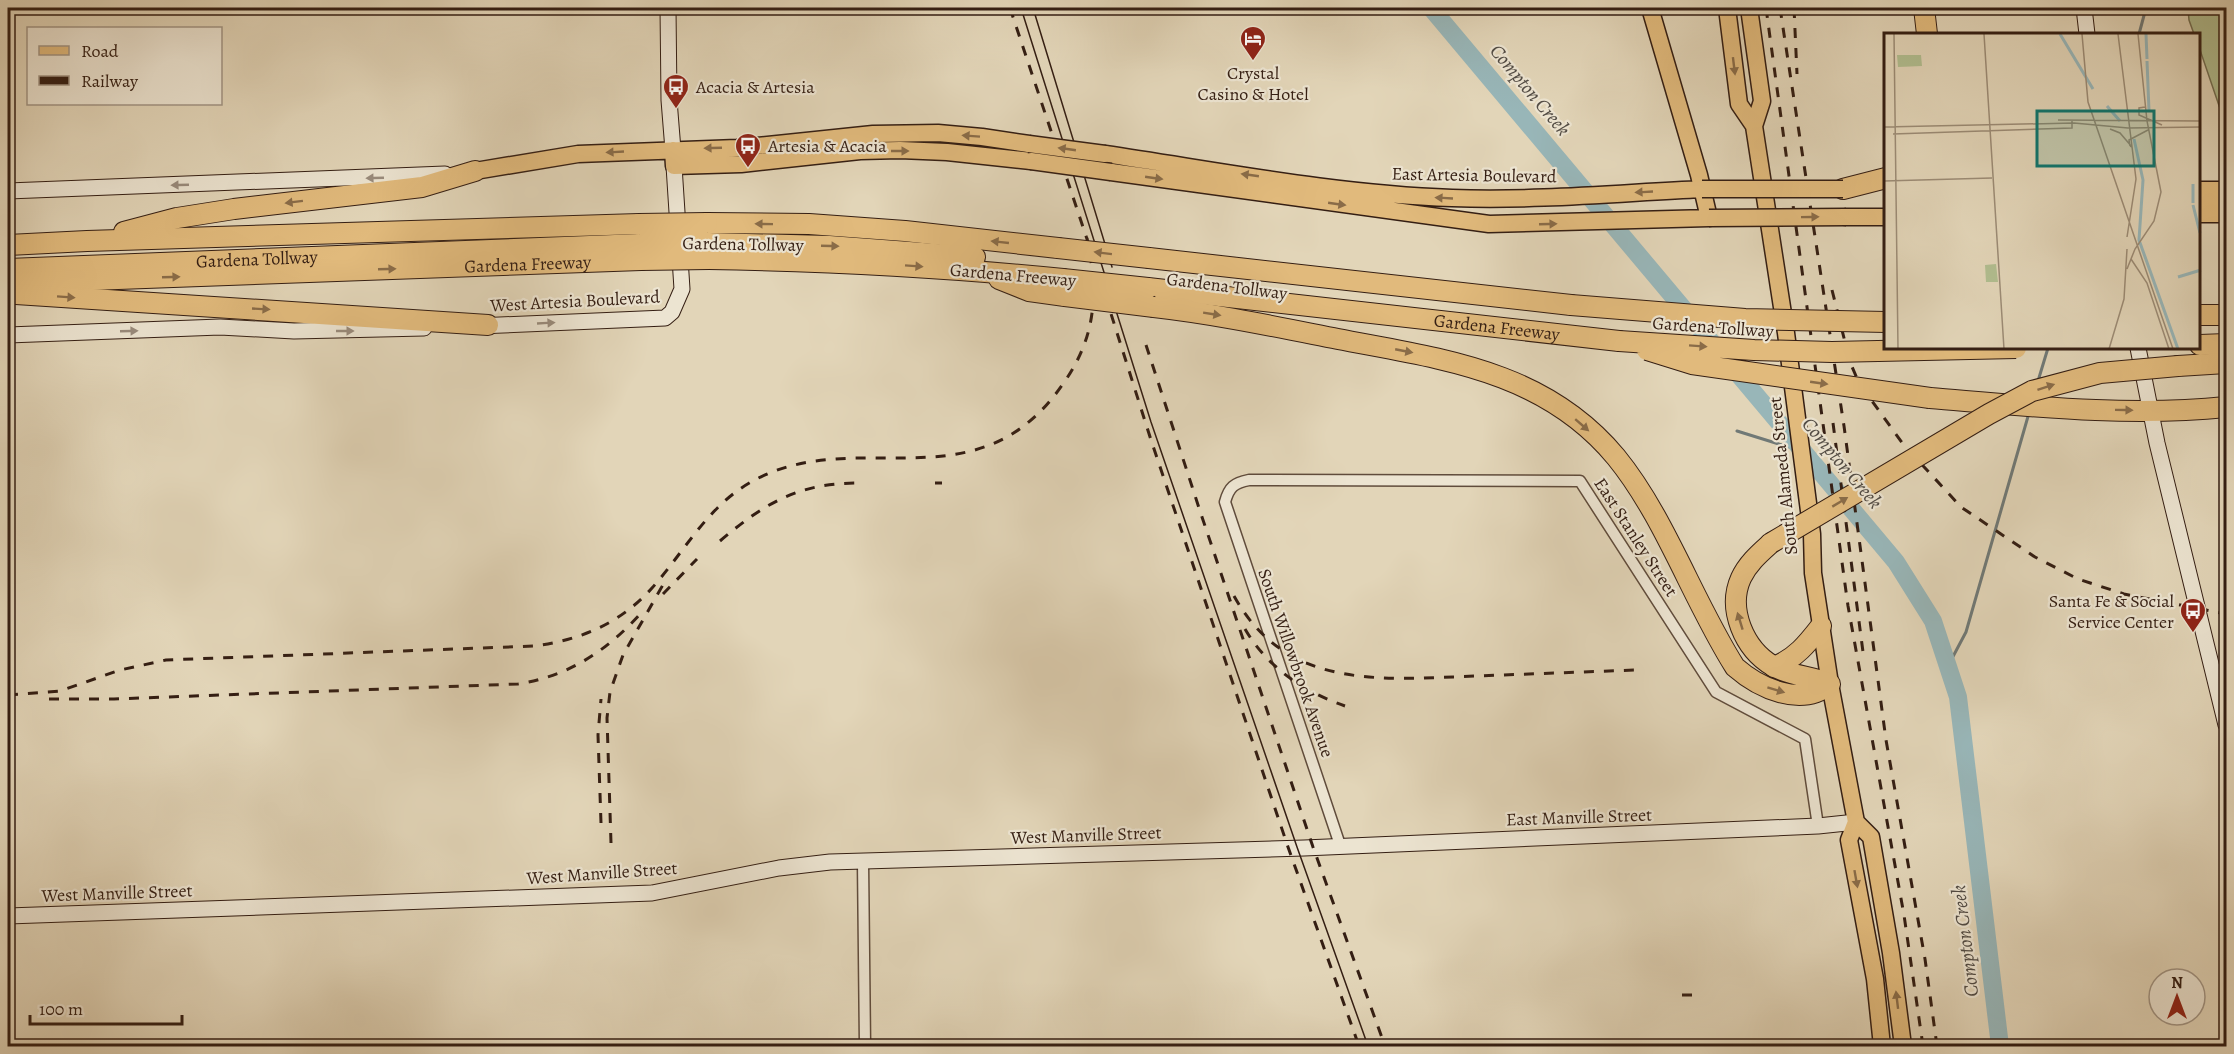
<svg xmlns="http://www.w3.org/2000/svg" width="2234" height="1054" font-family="Alegreya,serif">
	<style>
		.green { fill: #b1be90; stroke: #726e52; stroke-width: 1.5 }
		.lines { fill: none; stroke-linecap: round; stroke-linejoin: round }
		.stream { stroke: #707976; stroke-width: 3 }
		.river { stroke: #98b6b8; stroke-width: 18 }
		.street-casing { stroke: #604c3c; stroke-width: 13 }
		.secondary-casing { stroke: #341e13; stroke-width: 17 }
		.primary-casing { stroke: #341e13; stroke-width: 19 }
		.highway-casing { stroke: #341e13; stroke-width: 22 }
		.street { stroke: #ece4d1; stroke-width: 10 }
		.secondary { stroke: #ece4d1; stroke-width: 15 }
		.primary { stroke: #e1ba7c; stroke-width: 16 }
		.highway { stroke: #e1ba7c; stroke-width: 20 }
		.tram { stroke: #341e13; stroke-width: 1.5 }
		.rail { stroke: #341e13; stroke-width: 3; stroke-dasharray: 10 10; stroke-linecap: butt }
		.primary-bridge-casing { stroke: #341e13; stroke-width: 19; stroke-linecap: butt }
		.highway-bridge-casing { stroke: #341e13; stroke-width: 22; stroke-linecap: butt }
		.primary-bridge { stroke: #e1ba7c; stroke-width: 16 }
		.highway-bridge { stroke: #e1ba7c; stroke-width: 20 }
		.oneway { fill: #8a6c48 }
		.oneway2 { fill: #998b7c }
		.labels { text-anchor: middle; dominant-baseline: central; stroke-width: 4.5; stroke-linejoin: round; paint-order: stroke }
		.poi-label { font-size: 18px; fill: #341e13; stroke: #ece4d1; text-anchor: start }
		.street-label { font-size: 18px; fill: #341e13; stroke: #ece4d1 }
		.water-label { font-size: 20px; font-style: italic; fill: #524c45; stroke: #ece4d1 }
		.inset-river { fill: none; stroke: #98b6b8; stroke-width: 3 }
		.inset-road { fill: none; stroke: #9c8c76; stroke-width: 1.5 }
		.view { fill: #0f766e; fill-opacity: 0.15; stroke: #0f766e; stroke-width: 3 }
		.inset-edge { fill: none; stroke: #341e13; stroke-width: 3 }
	</style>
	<rect width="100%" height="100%" fill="#e2d5b8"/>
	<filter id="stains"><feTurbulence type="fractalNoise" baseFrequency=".00333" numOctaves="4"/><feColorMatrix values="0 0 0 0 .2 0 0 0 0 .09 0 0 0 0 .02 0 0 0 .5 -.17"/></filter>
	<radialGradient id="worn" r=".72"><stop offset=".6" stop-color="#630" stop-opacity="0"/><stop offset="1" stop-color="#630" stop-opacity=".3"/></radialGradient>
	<path class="green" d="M 2188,8 L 2226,8 L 2226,126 L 2200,50 L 2200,34 L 2194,34 L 2189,20 Z"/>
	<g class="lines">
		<path class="stream" d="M 2139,34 L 2146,8
			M 2038,381 L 2048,348
			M 1737,431 L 1795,449
			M 1948,666 L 1966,632 L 2029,413"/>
		<path class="river" d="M 1431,8 L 1896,562 L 1933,621 L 1958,697 L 2000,1046"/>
		<defs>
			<path id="street" d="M 1340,845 L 1225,502 C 1229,487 1234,483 1249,480 L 1580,481 L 1716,692 L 1805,739 L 1818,826
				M 863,862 L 865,1046"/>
			<path id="secondary" d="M 668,8 L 669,100 L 673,150
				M 2084,8 L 2087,34
				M 8,191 L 445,174
				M 478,326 L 665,318 L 672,312 L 682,289 L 674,166
				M 8,335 L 220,327 L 294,331 L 424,328
				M 2138,348 L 2157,443 L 2226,725
				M 8,916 L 652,893 L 779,868 L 830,862 L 1304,848 L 1818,826 L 1856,822"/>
			<path id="primary" d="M 1727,8 L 1739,104 L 1754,126
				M 1749,8 L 1762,101 L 1754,126 L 1786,333 L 1812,534 L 1813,573 L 1830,684 L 1856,822 L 1849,840 L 1875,979 L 1882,1046
				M 673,150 L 674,166 L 741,164 L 860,151 L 900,150 L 947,152 L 1031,161
				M 1105,154 C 1220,171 1336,194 1452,198 C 1536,201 1619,193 1702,189
				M 475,171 L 578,154 L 737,148 L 873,134 L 938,133 L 982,137 L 1029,144
				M 1111,172 L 1489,224 L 1709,218 L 1699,175 L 1650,8
				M 2200,190 L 2226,190
				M 2200,214 L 2226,214
				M 1846,217 L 1886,217
				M 1856,822 L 1871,837 L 1891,953 L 1903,1046"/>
			<g id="highway">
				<path d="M 1924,8 L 1927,34"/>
				<path d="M 1843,189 L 1886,178"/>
				<path d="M 2200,196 L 2226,208"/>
				<path d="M 707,223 L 809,224 L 905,231 L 1058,248"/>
				<path d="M 124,232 L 177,218 L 234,209 L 422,187 L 475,171"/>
				<path d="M 708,243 L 829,246 L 975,257"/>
				<path d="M 8,245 L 87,241 L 639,224"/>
				<path d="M 1149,258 L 1571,305"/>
				<path d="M 709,259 C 827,261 945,267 1063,279"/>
				<path id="s1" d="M 8,269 L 640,244"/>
				<path d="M 999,279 L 1029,291 L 1065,296"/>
				<path id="s2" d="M 8,283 L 641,260"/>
				<path id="s3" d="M 1148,288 L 1619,341"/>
				<path d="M 16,294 L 488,325"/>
				<path d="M 1154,307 C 1216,314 1277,327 1338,339 C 1441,359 1544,370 1616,457 C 1665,517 1693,601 1735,667 C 1759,688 1801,708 1830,684 C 1812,676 1790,676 1773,666 C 1744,649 1727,609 1741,578 C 1748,563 1760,553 1771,543"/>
				<path d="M 2200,315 L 2226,315"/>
				<path d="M 2200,345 L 2226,344"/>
				<path d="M 2178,366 L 2226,363"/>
				<path d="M 1930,398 C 2028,406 2128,417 2226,407"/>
				<path d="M 1774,667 C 1796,658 1807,644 1821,626"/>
			</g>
		</defs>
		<use href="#street" class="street-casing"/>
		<use href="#secondary" class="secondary-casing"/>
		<use href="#primary" class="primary-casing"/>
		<use href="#highway" class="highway-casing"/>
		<use href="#street" class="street"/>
		<use href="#secondary" class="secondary"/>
		<use href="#primary" class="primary"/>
		<use href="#highway" class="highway"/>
		<path class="tram" d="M 1021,8 L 1151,422 L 1297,847 L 1368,1046
			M 1033,8 L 1112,267"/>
		<path class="rail" d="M 1010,8 L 1089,245
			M 1766,8 L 1848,606 L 1904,915 L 1923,1046
			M 1780,8 L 1844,426 L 1886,740 L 1925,959 L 1937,1046
			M 1794,8 L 1797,74
			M 1099,276 L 1151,440 L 1288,847 L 1359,1046
			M 1832,290 L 1850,362 L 1859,383 L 1903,444 L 1961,507 L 2035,557 L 2078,579 L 2124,594 L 2226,614
			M 1146,345 L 1200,511 L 1313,847 L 1385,1046
			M 1833,423 L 1863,652
			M 935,483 L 942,483
			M 720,541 C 765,503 798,483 859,483
			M 663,594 L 697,559
			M 1234,596 C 1287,692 1384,679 1477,676 C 1530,674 1583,672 1636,670
			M 1245,629 C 1267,667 1304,692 1345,706
			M 8,695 L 60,691 L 120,670 L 166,660 L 533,646 C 579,641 621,623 652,588 C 685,551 707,507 751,482 C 857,422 978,511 1065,381 C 1097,334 1098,292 1087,238
			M 49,699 L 114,699 L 518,684 C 569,676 607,651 642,612
			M 601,823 L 598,735 L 601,699
			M 611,843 L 607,718 L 610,692 L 623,655 L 664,583
			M 1682,995 L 1694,995"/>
		<defs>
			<path id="primary-bridge" d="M 1029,144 L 1105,154
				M 1031,161 L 1111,172
				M 1702,189 L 1843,189
				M 1709,218 L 1846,217"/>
			<path id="highway-bridge" d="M 639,224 L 707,223
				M 640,244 L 708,243
				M 1058,248 L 1149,258
				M 641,260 L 709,259
				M 1063,279 L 1148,288
				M 1065,296 L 1154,307
				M 1571,305 L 1745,319 L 1886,322
				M 1619,341 L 1754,350 L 1832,352 L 2016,348
				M 1647,350 L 1692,364 L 1930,398
				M 1771,543 L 1989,414 L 2032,391 L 2100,373 L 2178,366"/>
		</defs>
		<use href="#primary-bridge" class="primary-bridge-casing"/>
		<use href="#highway-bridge" class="highway-bridge-casing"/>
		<use href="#primary-bridge" class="primary-bridge"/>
		<use href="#highway-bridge" class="highway-bridge"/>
	</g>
	<defs><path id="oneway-solid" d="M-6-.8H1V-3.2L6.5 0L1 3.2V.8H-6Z" transform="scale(1.5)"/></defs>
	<g class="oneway">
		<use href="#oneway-solid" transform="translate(1734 66) rotate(83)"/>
		<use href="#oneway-solid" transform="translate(971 136) rotate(-176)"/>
		<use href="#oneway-solid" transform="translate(713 148) rotate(178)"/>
		<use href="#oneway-solid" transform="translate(1067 149) rotate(-172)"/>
		<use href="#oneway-solid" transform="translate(900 151)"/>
		<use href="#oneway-solid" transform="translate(615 152) rotate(177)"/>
		<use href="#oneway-solid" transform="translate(1250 175) rotate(-172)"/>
		<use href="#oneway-solid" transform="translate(1154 178) rotate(8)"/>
		<use href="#oneway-solid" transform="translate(1644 192) rotate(177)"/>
		<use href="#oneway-solid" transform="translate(1444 198) rotate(-177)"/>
		<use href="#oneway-solid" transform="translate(294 202) rotate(173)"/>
		<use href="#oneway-solid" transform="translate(1337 204) rotate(8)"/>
		<use href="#oneway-solid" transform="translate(1810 217) rotate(-1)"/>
		<use href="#oneway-solid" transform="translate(764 224) rotate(-179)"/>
		<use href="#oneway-solid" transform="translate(1548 224) rotate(-2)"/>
		<use href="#oneway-solid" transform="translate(1000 242) rotate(-174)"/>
		<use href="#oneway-solid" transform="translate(830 246) rotate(2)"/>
		<use href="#oneway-solid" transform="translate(1103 253) rotate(-173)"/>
		<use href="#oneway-solid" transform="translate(914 266) rotate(4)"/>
		<use href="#oneway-solid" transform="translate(387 269) rotate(-2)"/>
		<use href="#oneway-solid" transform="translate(171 277) rotate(-2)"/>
		<use href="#oneway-solid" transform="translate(66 297) rotate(4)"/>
		<use href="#oneway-solid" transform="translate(261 309) rotate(3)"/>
		<use href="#oneway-solid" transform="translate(1212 314) rotate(9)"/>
		<use href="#oneway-solid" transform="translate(1698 346) rotate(4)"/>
		<use href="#oneway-solid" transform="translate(1404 351) rotate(11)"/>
		<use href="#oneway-solid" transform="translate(1819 383) rotate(8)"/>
		<use href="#oneway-solid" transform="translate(2046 387) rotate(-18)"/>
		<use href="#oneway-solid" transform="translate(2124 410) rotate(1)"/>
		<use href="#oneway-solid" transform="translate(1582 425) rotate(41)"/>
		<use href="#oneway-solid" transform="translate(1840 502) rotate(-31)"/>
		<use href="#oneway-solid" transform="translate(1740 621) rotate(-107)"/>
		<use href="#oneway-solid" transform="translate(1776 690) rotate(17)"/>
		<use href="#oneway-solid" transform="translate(1856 879) rotate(80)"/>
		<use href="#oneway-solid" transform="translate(1897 1000) rotate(-97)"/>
	</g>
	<g class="oneway2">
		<use href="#oneway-solid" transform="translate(375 178) rotate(178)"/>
		<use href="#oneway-solid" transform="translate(180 185) rotate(178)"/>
		<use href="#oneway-solid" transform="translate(546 323) rotate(-3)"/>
		<use href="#oneway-solid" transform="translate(129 331) rotate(-2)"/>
		<use href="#oneway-solid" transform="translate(345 331)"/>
	</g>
	<defs>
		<symbol id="hotel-pin" viewBox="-11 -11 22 30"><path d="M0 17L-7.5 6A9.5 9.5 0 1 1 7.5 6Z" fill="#8f2418" stroke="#ece4d1"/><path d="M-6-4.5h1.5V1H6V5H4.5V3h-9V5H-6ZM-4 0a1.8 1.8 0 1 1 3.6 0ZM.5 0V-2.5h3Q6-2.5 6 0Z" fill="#fff"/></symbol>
		<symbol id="bus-pin" viewBox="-11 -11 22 30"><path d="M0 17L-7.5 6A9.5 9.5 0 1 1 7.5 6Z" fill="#8f2418" stroke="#ece4d1"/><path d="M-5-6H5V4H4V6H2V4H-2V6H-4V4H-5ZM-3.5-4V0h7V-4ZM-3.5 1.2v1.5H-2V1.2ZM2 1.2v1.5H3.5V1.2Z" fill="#fff"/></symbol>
	</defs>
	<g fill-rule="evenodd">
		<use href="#hotel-pin" x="1238" y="24" width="30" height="40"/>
		<use href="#bus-pin" x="661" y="72" width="30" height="40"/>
		<use href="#bus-pin" x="733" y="131" width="30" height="40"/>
		<use href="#bus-pin" x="2178" y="596" width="30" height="40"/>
	</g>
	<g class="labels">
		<g class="poi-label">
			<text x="1253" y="73" text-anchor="middle">Crystal<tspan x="1253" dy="21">Casino &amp; Hotel</tspan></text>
			<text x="696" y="87">Acacia &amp; Artesia</text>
			<text x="768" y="146">Artesia &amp; Acacia</text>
			<text x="2174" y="601" text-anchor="end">Santa Fe &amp; Social<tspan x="2174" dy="21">Service Center</tspan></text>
		</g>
		<g class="street-label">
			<text transform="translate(1474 175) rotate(1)">East Artesia Boulevard</text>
			<text transform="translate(743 244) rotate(1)">Gardena Tollway</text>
			<text stroke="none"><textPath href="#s1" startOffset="249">Gardena Tollway</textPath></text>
			<text stroke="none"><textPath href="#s2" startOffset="520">Gardena Freeway</textPath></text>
			<text transform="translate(1013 275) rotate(5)">Gardena Freeway</text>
			<text transform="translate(1227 286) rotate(7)">Gardena Tollway</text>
			<text transform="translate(575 301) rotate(-3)">West Artesia Boulevard</text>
			<text stroke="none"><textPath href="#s3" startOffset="351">Gardena Freeway</textPath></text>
			<text transform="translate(1713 327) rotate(4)">Gardena Tollway</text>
			<text transform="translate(1783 476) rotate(-96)">South Alameda Street</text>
			<text transform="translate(1636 537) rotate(57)">East Stanley Street</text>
			<text transform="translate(1296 663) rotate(71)">South Willowbrook Avenue</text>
			<text transform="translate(1579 817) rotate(-2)">East Manville Street</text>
			<text transform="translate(1086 835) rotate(-2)">West Manville Street</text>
			<text transform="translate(602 873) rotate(-4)">West Manville Street</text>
			<text transform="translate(117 893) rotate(-2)">West Manville Street</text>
		</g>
		<g class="water-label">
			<text transform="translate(1530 90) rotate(50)">Compton Creek</text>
			<text transform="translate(1842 463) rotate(50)">Compton Creek</text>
			<text transform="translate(1965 941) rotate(-97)">Compton Creek</text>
		</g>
	</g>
	<g transform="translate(1884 33)">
		<rect width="316" height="316" fill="#e2d5b8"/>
		<path d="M 13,22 L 37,22 L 38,33 L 14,34 ZM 112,231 L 114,249 L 102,249 L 101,232 Z" fill="#b1be90"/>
		<path class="inset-river" d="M 176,1 L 209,56M 262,1 L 263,26M 263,28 L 265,78M 223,73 L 236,88M 250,106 L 259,147 L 255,207 L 294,316M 309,170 L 309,151M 309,172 L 316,200M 294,244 L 317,237"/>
		<path class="inset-road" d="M 10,1 L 14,316M 100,1 L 120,316M 198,1 L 204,69 L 289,316M 234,1 L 252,146 L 243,204M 261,74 L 255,75 L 255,82 L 278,92M 174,87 L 317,88M 0,94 L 190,90 L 244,95 L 317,94M 226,96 L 236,100 L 248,114 L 246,113M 9,101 L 188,95 L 188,87M 246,113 L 245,107 L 264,97M 0,148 L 108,145M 247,226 L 263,250 L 285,316M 243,236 L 251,216 L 270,188 L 277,159 L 263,88 L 254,1M 225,316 L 240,266 L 243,216"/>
		<path class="view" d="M 153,78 L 270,78 L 270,133 L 153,133 Z"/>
		<rect width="316" height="316" class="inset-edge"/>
	</g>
	<rect width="2234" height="1054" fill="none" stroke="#e2d5b8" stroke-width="30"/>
	<rect x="9" y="9" width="2216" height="1036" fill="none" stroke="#341e13" stroke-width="3"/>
	<rect x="15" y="15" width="2204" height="1024" fill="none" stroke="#341e13" stroke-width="1.5"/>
	<rect x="27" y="27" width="195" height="78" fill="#ece4d1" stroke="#a29585" stroke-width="1.5"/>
	<rect x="39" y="46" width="30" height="9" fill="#e1ba7c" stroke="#a29585" stroke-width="1.5"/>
	<text x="81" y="57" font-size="18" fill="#341e13">Road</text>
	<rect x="39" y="76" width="30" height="9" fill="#341e13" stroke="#a29585" stroke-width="1.5"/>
	<text x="81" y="87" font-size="18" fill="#341e13">Railway</text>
	<g transform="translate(2177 997)"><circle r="28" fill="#ece4d1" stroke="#a29585" stroke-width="1.5"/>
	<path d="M0-4.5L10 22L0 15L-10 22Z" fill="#8f2418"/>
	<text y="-9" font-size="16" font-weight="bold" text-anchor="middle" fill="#341e13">N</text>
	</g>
	<path d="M30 1015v9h152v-9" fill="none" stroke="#341e13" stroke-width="3"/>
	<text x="39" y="1015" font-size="18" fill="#341e13" stroke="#ece4d1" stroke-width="4.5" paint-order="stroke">100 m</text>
	<rect width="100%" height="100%" filter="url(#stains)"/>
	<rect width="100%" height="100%" fill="url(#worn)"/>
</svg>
